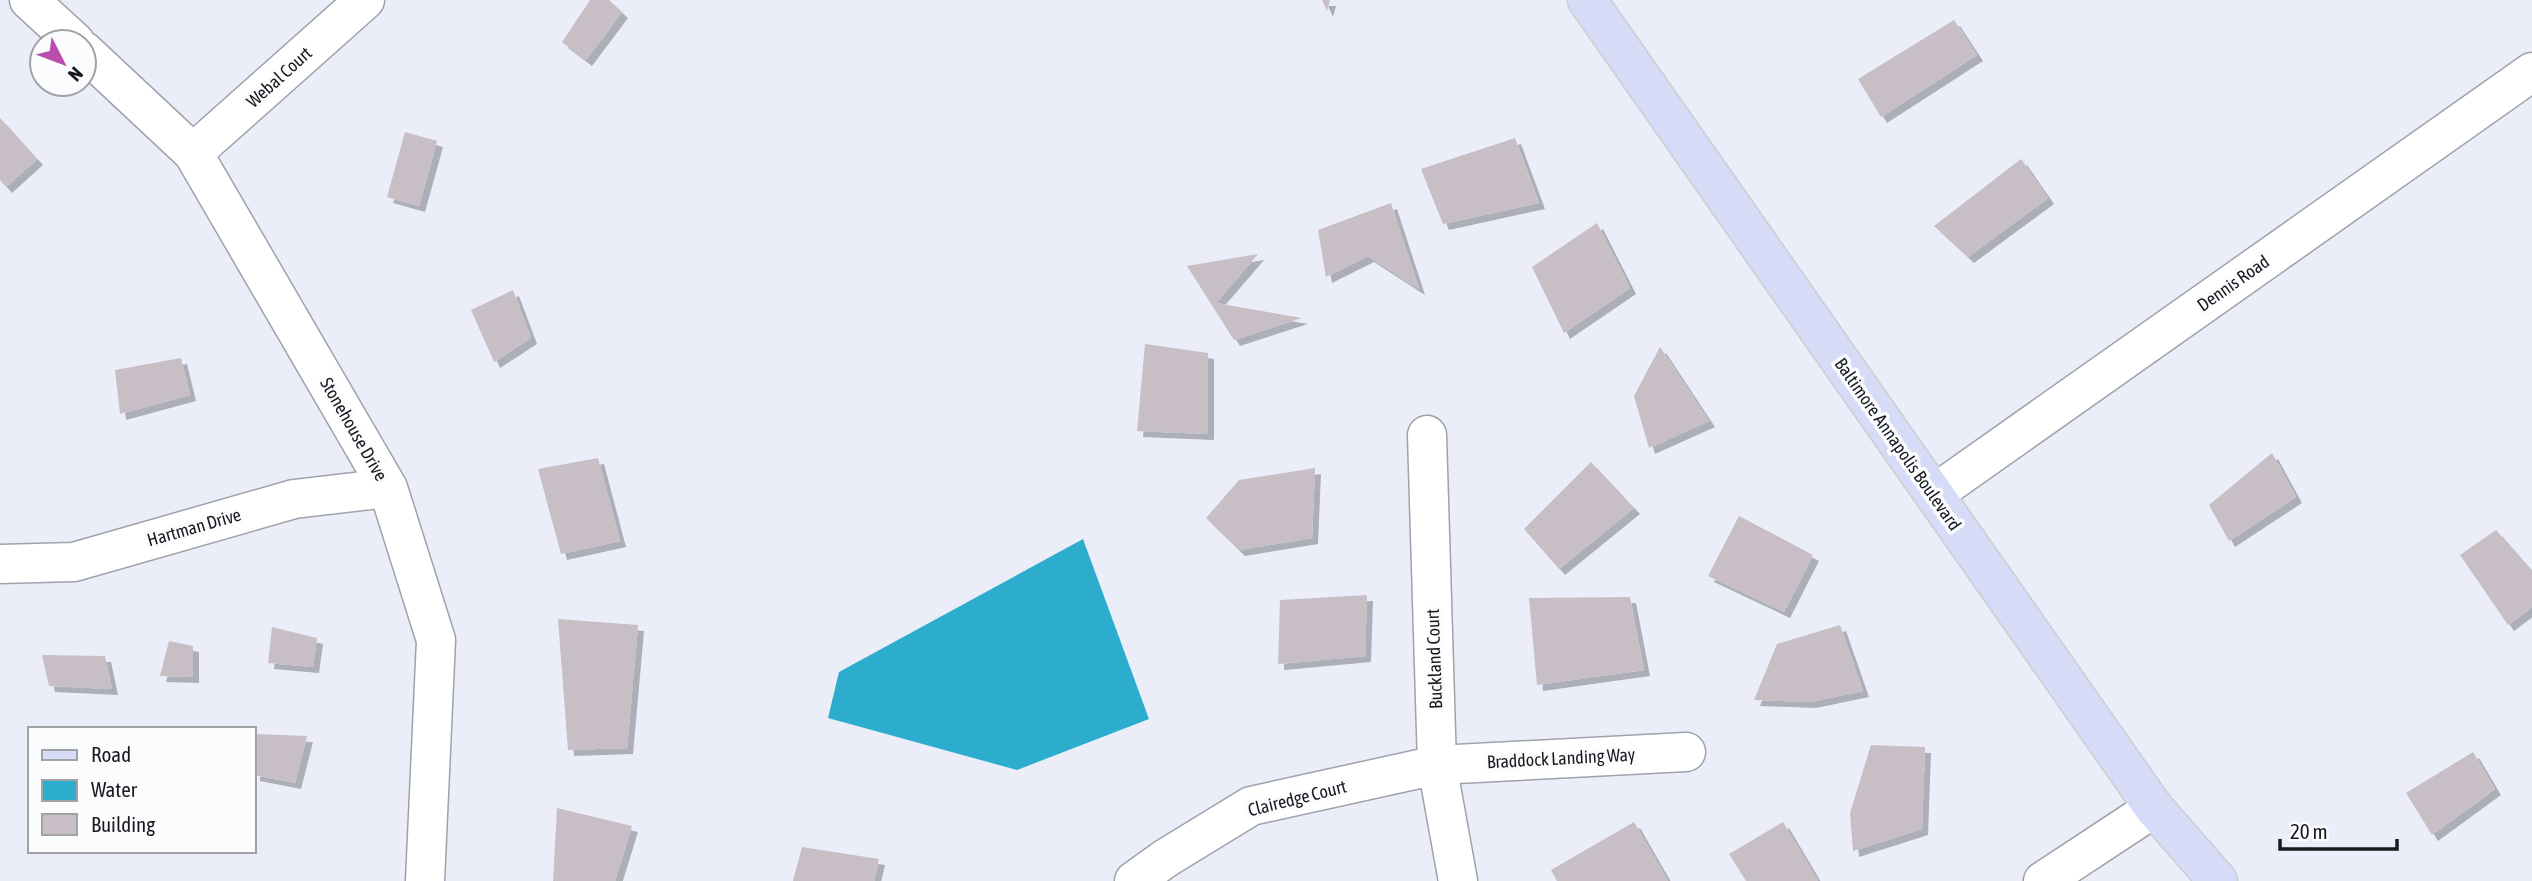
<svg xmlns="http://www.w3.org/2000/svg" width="2532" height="881" font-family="'Asap Condensed',sans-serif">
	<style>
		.water { fill: #2dadce }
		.building { fill: #c7bec6; filter: url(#shadow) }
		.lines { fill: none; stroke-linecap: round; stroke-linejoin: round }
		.minor-casing { stroke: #9fa2ac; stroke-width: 41 }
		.major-casing { stroke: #cccdce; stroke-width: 41 }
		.minor { stroke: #fff; stroke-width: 38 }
		.major { stroke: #d6dcf7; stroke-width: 38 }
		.labels { text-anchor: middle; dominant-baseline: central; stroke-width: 7; stroke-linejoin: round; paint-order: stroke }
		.street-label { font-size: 18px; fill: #191a1e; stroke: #fbfcfe }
	</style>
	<defs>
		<filter id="shadow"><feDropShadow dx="6" dy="6" stdDeviation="0" flood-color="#0004"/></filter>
	</defs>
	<rect width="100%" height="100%" fill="#ebeef9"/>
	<path class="water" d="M 1083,539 L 1149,719 L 1017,770 L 828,718 L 839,672 Z"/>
	<path class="building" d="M 590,0 L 609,0 L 622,12 L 586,60 L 562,42 Z
		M 1322,0 L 1330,0 L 1327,11 Z
		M 1954,20 L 1977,55 L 1881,117 L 1858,79 Z
		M 0,118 L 37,159 L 6,187 L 0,180 Z
		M 405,132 L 437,141 L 419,206 L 387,197 Z
		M 1515,138 L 1539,203 L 1443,224 L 1421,169 Z
		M 2021,159 L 2048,198 L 1968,257 L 1934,226 Z
		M 1391,203 L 1419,289 L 1368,256 L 1326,277 L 1318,230 Z
		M 1597,223 L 1630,288 L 1564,333 L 1532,267 Z
		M 1258,254 L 1216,303 L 1302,318 L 1234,340 L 1187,266 Z
		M 513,290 L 531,338 L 494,362 L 471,310 Z
		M 1145,344 L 1208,353 L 1208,434 L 1137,431 Z
		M 1660,347 L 1709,421 L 1649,448 L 1634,396 Z
		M 181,358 L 190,395 L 120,414 L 115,370 Z
		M 2272,453 L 2296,497 L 2229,541 L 2209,505 Z
		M 598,458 L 620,541 L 561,554 L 538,469 Z
		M 1591,462 L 1634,508 L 1559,569 L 1524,529 Z
		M 1315,468 L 1312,538 L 1239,550 L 1206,518 L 1239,480 Z
		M 1739,516 L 1813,555 L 1784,612 L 1708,576 Z
		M 2496,530 L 2532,571 L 2532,607 L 2508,625 L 2460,555 Z
		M 1367,595 L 1365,656 L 1278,664 L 1280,600 Z
		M 1630,597 L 1644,670 L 1537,685 L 1529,598 Z
		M 558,619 L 638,625 L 627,748 L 568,750 Z
		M 1840,625 L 1863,691 L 1810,702 L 1754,700 L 1777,644 Z
		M 272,627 L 317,638 L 313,667 L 268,663 Z
		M 169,641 L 193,646 L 193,677 L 160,676 Z
		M 42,655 L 105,656 L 112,689 L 49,686 Z
		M 254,734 L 307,736 L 295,783 L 254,775 Z
		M 1871,745 L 1925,747 L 1922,829 L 1853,851 L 1850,813 Z
		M 2473,752 L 2495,789 L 2432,835 L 2406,793 Z
		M 557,808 L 632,826 L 615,881 L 553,881 Z
		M 1634,822 L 1668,881 L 1557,881 L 1551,870 Z
		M 1783,822 L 1818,881 L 1746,881 L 1729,854 Z
		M 802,847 L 879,859 L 874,881 L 793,881 Z"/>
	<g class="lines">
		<defs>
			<path id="minor" d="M 29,0 L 75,42
				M 84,51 L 193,153 L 388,488 L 436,640 L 425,881
				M 193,153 L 365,0
				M 1427,435 L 1437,765 L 1458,881
				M 1934,494 L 2532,72
				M 0,564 L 74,562 L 294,499 L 388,488
				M 1134,881 L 1166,858 L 1251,806 L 1437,765 L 1686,752
				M 2043,881 L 2154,808"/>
			<path id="major" d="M 1587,0 L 2154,808 L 2218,881"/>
		</defs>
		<use href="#minor" class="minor-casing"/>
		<use href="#major" class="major-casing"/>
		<use href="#minor" class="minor"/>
		<use href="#major" class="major"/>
	</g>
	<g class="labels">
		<g class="street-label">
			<text transform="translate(279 77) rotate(-42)">Webal Court</text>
			<text transform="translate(2233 283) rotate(-35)">Dennis Road</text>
			<text transform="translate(354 429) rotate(60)">Stonehouse Drive</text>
			<text transform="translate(1898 444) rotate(55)">Baltimore Annapolis Boulevard</text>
			<text transform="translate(194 527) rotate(-16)">Hartman Drive</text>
			<text transform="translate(1434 659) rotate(-92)">Buckland Court</text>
			<text transform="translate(1561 758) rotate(-3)">Braddock Landing Way</text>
			<text transform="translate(1297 798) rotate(-14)">Clairedge Court</text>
		</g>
	</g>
	<rect x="28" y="727" width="228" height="126" fill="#fbfcfe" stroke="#a1a2a4" stroke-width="2"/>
	<rect x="42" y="750" width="35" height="10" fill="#d6dcf7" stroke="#a1a2a4" stroke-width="2"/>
	<text x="91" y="762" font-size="21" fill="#191a1e">Road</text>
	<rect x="42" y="780" width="35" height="21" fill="#2dadce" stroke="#a1a2a4" stroke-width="2"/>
	<text x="91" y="797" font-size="21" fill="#191a1e">Water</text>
	<rect x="42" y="814" width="35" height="21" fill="#c7bec6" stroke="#a1a2a4" stroke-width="2"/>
	<text x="91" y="832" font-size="21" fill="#191a1e">Building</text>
	<g transform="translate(63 63) rotate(132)"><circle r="33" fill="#fbfcfe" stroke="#a1a2a4" stroke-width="2"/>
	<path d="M0-5L12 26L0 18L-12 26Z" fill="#b94cac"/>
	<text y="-10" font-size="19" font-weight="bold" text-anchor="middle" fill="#191a1e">N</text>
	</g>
	<path d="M2280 839v10h117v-10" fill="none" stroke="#191a1e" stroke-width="3.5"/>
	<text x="2290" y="839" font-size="21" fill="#191a1e" stroke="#fbfcfe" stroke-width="5" paint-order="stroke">20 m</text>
</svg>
